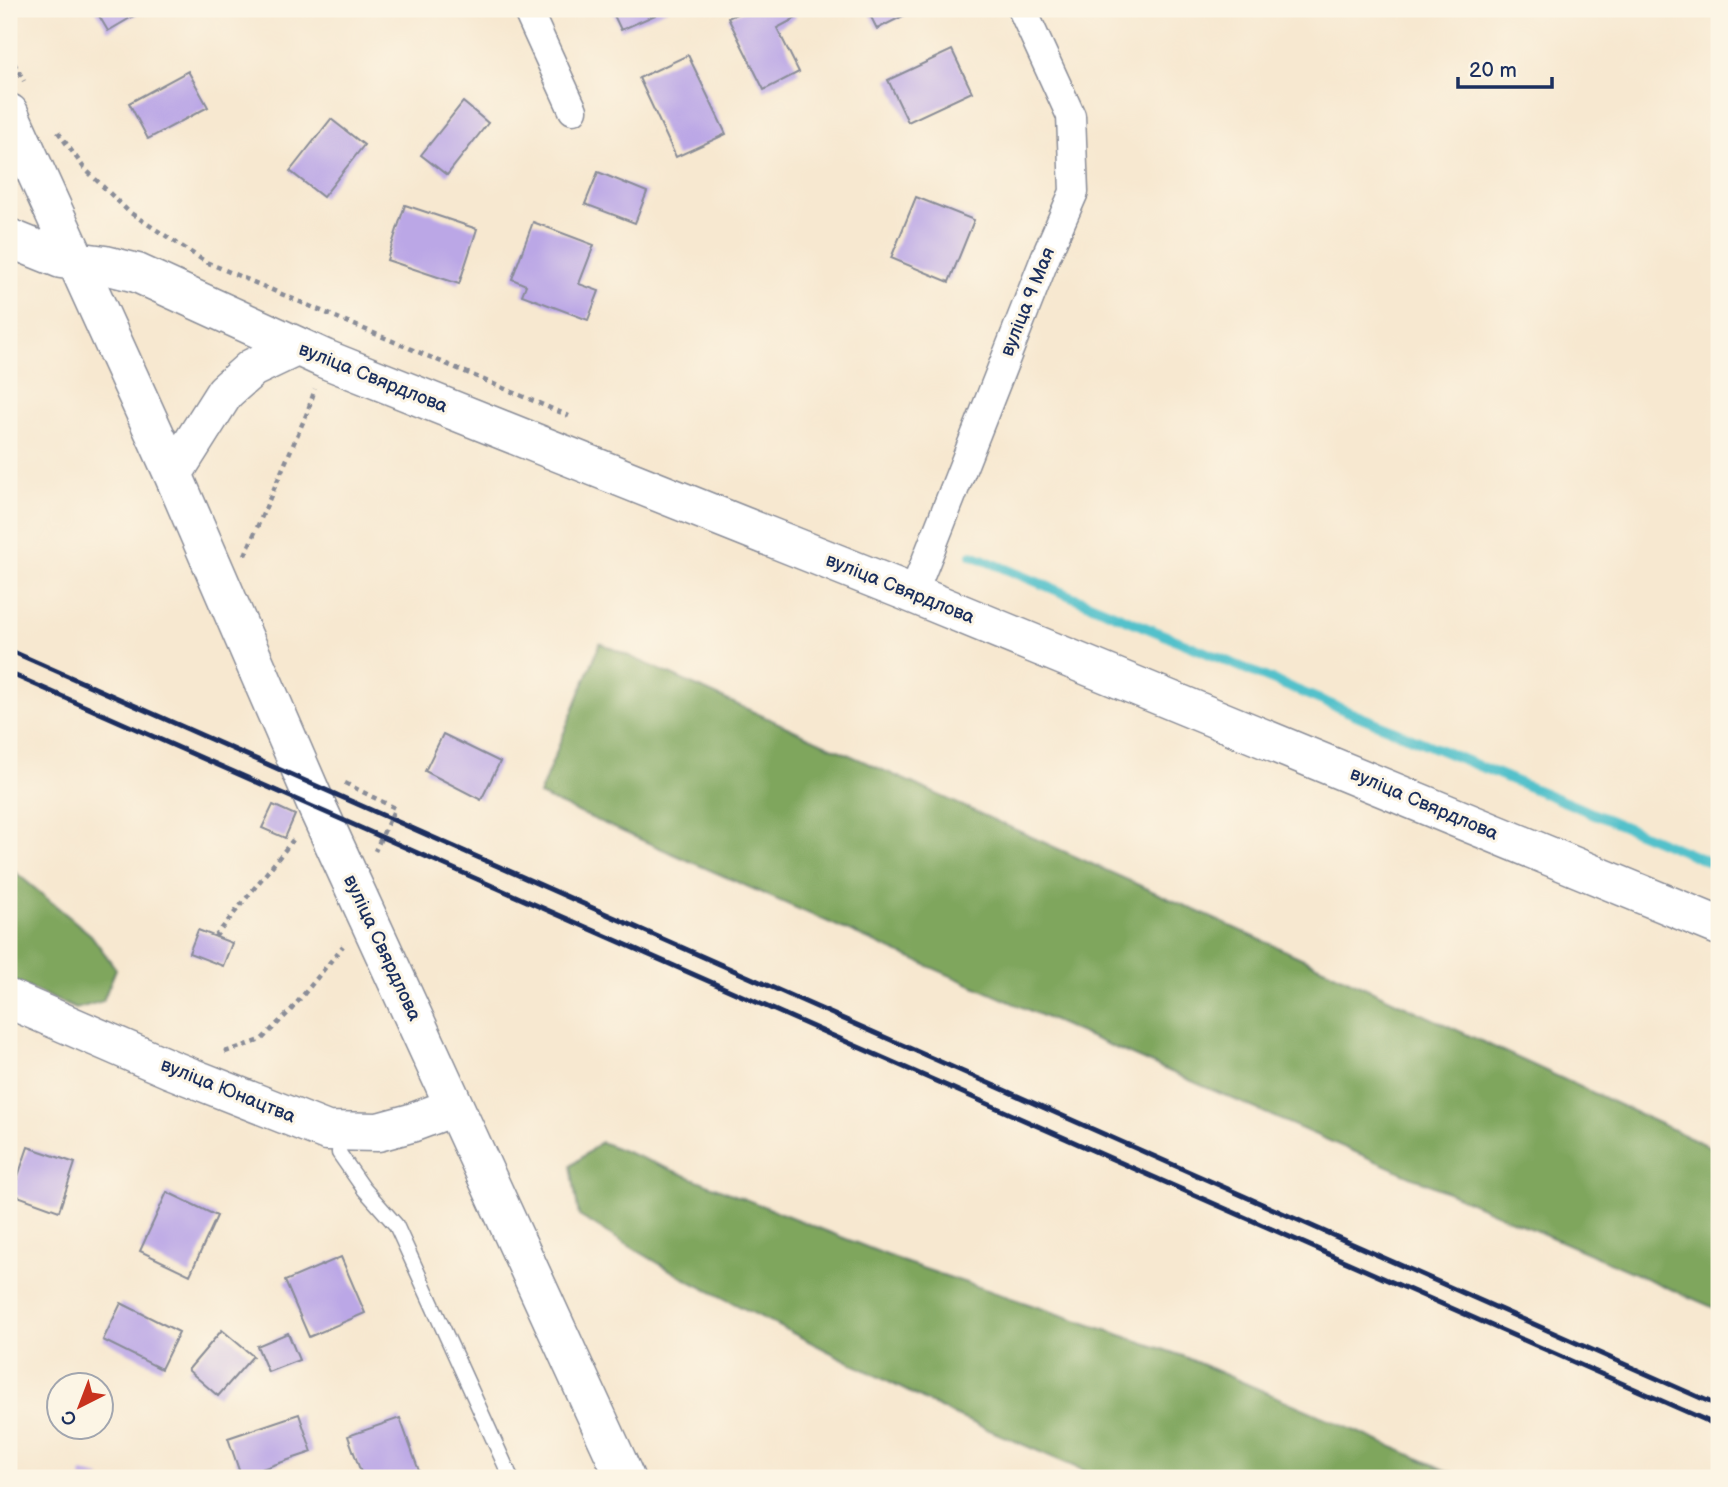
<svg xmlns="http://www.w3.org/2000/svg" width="1728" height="1487" font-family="'Balsamiq Sans',sans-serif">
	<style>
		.forest { fill: #7fa65d; stroke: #4d6a5e; stroke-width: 2 }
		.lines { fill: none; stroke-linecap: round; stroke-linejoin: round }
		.stream { stroke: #53c1cb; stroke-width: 10 }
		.building { fill: #bba7e6 }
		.lane-casing { stroke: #898c97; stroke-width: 17 }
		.street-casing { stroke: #898c97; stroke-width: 31 }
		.secondary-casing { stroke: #898c97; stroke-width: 41 }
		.path { stroke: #898c97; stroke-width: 4.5; stroke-dasharray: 5 5; stroke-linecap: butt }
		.lane { stroke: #fff; stroke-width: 14 }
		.street { stroke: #fff; stroke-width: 28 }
		.secondary { stroke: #fff; stroke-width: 38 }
		.rail { stroke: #1b2f5e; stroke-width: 5 }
		.labels { text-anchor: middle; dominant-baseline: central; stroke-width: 6; stroke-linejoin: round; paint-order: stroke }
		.street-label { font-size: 19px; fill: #1b2f5e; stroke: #fcf5e5 }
	</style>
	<rect width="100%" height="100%" fill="#fcf5e5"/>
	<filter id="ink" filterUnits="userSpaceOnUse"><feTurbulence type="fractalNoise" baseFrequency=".0143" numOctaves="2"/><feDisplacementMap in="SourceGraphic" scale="14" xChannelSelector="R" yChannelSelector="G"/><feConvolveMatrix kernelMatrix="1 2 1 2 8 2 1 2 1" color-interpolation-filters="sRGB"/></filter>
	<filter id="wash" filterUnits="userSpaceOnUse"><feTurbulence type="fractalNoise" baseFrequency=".00686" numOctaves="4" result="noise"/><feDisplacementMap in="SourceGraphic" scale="28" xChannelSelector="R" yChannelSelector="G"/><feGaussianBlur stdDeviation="1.57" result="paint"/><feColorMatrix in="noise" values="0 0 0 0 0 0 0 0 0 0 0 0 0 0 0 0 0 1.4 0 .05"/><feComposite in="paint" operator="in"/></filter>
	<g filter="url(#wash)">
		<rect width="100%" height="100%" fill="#f7e8d0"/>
		<path class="forest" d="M 600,643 L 1297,956 L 1719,1151 L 1719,1310 L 1074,1030 L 539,795 Z
			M 9,867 L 91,935 L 116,969 L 103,1001 L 76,1009 L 9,979 Z
			M 601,1142 L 907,1263 L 1180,1355 L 1464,1478 L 1101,1478 L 952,1414 L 682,1277 L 579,1216 L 571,1166 Z"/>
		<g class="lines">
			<path class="stream" d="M 972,555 L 1719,866"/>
		</g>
		<g id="blocks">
			<path class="building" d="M 95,9 L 141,9 L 142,11 L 108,31 Z
				M 611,9 L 669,9 L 621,30 Z
				M 747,9 L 792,9 L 796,18 L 777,28 L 799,72 L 764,90 L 728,18 Z
				M 867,9 L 917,9 L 877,29 Z
				M 952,50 L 972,92 L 908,122 L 888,80 Z
				M 688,55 L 726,134 L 676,157 L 639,78 Z
				M 188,71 L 208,107 L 148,139 L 129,103 Z
				M 463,102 L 488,123 L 447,175 L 421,155 Z
				M 331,119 L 364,145 L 323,197 L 290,171 Z
				M 598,172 L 647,192 L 635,223 L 585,204 Z
				M 916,197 L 974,220 L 949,282 L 891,258 Z
				M 405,205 L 477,229 L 459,284 L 387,260 Z
				M 533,222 L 594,245 L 579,284 L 599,291 L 588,320 L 522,295 L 526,285 L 512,279 Z
				M 443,734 L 500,762 L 481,800 L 425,771 Z
				M 273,805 L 295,815 L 285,838 L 262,828 Z
				M 198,930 L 232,943 L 223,966 L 189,953 Z
				M 28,1147 L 75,1163 L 59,1211 L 12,1194 Z
				M 167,1192 L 217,1216 L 190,1275 L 140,1251 Z
				M 341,1257 L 365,1313 L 309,1337 L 285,1281 Z
				M 121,1303 L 179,1332 L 161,1369 L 103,1340 Z
				M 222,1330 L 253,1356 L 218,1396 L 188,1370 Z
				M 288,1333 L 299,1360 L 268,1372 L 257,1346 Z
				M 299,1414 L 312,1452 L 241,1476 L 228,1438 Z
				M 400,1418 L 419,1471 L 397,1478 L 363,1478 L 348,1436 Z
				M 82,1473 L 101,1477 L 101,1478 L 81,1478 Z"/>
		</g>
	</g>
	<g filter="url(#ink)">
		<use href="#blocks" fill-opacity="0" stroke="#898c97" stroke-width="2"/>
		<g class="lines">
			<defs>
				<path id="lane" d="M 340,1133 L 339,1153 L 364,1189 L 396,1225 L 511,1478"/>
				<path id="street" d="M 527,9 L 573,110
					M 913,594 L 1046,256 L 1074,192 L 1071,116 L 1022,9"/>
				<path id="secondary" d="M 9,113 L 173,474 L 318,809 L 625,1478
					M 9,238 L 61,259 L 105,265 L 137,273 L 325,359 L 913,594 L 1719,926
					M 173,474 L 225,392 L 252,368 L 296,347
					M 9,999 L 170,1069 L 327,1131 L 378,1132 L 411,1123 L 454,1107"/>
			</defs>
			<use href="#lane" class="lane-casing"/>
			<use href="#street" class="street-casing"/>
			<use href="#secondary" class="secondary-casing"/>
			<path class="path" d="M 9,54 L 24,81
				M 58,132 L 84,168 L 129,212 L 206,262 L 569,416
				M 245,555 L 307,413 L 315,389
				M 345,783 L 395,808 L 375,851
				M 215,937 L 293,840
				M 225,1052 L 261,1040 L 291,1010 L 343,946"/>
			<use href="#lane" class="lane"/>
			<use href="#street" class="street"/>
			<use href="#secondary" class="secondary"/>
			<path class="rail" d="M 9,650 L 1719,1406
				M 9,673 L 1719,1426"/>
		</g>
	</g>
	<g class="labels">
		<g class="street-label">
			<text transform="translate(1028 302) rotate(-68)">вуліца 9 Мая</text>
			<text transform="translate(373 378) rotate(22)">вуліца Свярдлова</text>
			<text transform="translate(900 589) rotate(22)">вуліца Свярдлова</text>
			<text transform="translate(1424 804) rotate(23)">вуліца Свярдлова</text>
			<text transform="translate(382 948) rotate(65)">вуліца Свярдлова</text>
			<text transform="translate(228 1091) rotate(22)">вуліца Юнацтва</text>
		</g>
	</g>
	<rect width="1728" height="1487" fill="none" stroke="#fcf5e5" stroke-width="35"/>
	<g transform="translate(80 1406) rotate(222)"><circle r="33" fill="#fcf5e5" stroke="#a2a6af" stroke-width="2"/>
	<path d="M0-5L12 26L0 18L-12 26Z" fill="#c8321e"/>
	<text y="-10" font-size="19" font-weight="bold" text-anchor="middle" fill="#1b2f5e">С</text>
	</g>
	<path d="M1458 77v10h94v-10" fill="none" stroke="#1b2f5e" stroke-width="3.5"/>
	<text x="1469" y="77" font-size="21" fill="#1b2f5e" stroke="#fcf5e5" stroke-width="5" paint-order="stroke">20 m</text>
</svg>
